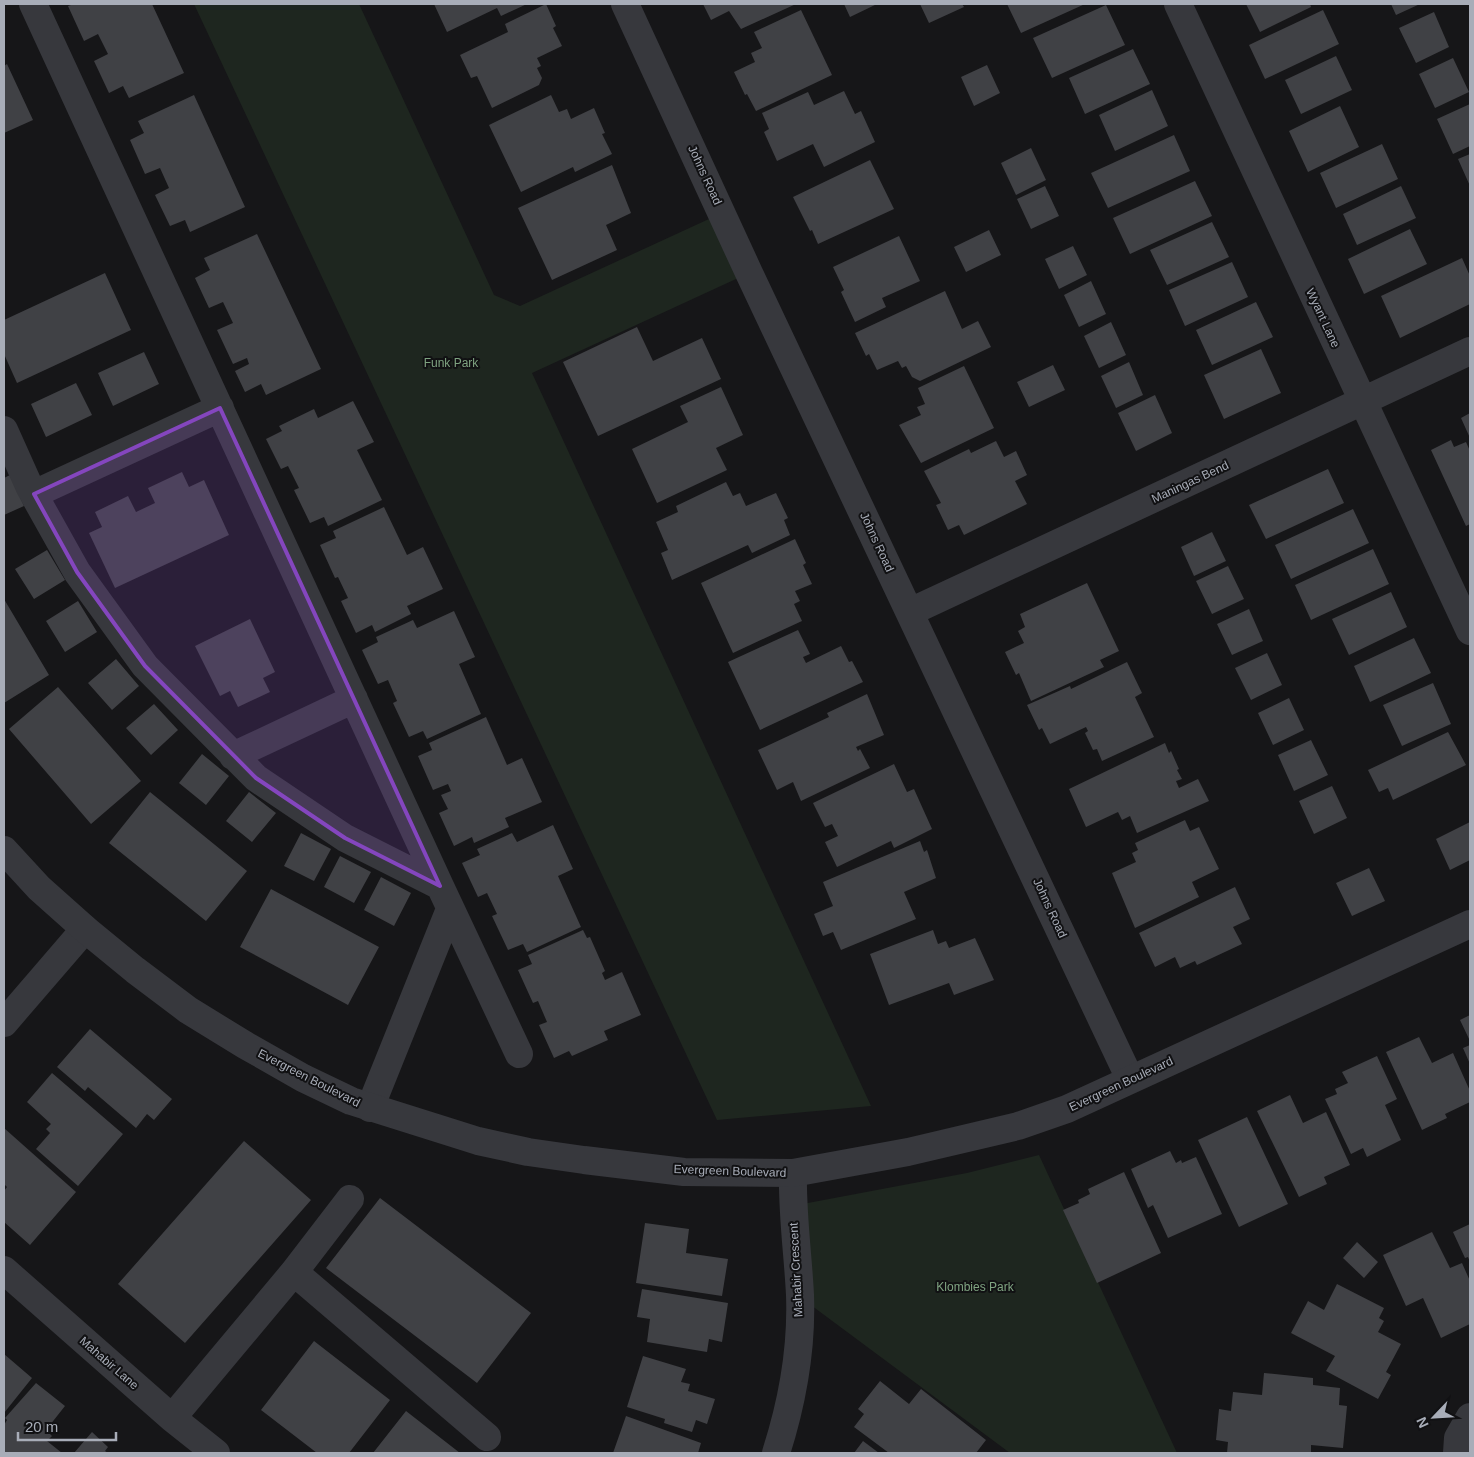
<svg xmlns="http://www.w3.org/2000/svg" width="1474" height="1457" viewBox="0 0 1474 1457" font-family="Helvetica,sans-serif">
<rect width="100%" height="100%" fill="#161618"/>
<!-- green -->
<path fill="#1e261f" d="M 194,4 L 359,4 L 494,295 L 520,306 L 722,213 L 749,273 L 532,373 L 871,1106 L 717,1120 Z
M 1039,1155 L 1177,1453 L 1010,1453 L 800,1297 L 792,1206 L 967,1173 Z"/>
<!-- building -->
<path fill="#404145" d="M 74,4 L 152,4 L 184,73 L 129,98 L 123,86 L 109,93 L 94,61 L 108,54 L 98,34 L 84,41 L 68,6 Z
M 434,4 L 527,4 L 501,16 L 497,8 L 447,32 Z
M 546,4 L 556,26 L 553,28 L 562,46 L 537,58 L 541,66 L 537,68 L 542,78 L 539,85 L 492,108 L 477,76 L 471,78 L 460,55 L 508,32 L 505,24 Z
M 703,4 L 796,4 L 741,29 L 729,11 L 711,20 Z
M 844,4 L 877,4 L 850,17 Z
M 920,4 L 962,4 L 964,7 L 929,23 Z
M 1007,4 L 1085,4 L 1021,33 Z
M 1246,4 L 1310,4 L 1311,7 L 1260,32 Z
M 1391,4 L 1420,4 L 1396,15 Z
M 1106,5 L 1125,45 L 1052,78 L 1033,38 Z
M 801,10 L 832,75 L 756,111 L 747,94 L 745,95 L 734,72 L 755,62 L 751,53 L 762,48 L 754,32 Z
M 1323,10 L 1339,44 L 1265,79 L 1249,45 Z
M 1434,12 L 1449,47 L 1416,63 L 1399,28 Z
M 1133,49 L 1150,84 L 1085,114 L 1069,78 Z
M 1336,56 L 1352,90 L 1301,114 L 1285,80 Z
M 1453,58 L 1469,92 L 1435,108 L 1419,74 Z
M 7,64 L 33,120 L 4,133 L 4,66 Z
M 987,65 L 1000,93 L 974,106 L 961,77 Z
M 1152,90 L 1168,126 L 1115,151 L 1099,115 Z
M 844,91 L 855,114 L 861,111 L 875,142 L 824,167 L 813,144 L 777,161 L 764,132 L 769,129 L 762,113 L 808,92 L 814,105 Z
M 194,95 L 245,207 L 190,232 L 185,220 L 170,226 L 155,195 L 169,188 L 160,168 L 145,174 L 130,140 L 144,133 L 138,121 Z
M 551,95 L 559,112 L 567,109 L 571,119 L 594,108 L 605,133 L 602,134 L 612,154 L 575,172 L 573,167 L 521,192 L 489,125 Z
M 1470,104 L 1470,146 L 1453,154 L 1437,119 Z
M 1340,106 L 1359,147 L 1308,172 L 1289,131 Z
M 1174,135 L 1190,171 L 1108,208 L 1091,173 Z
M 1382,144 L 1398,179 L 1336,208 L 1320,173 Z
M 1031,148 L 1046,180 L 1016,195 L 1001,163 Z
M 1470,154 L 1470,186 L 1458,159 Z
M 870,160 L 894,209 L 818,244 L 812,230 L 810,231 L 793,197 Z
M 612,165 L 631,213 L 606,225 L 617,250 L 552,280 L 518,208 Z
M 1195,181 L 1212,216 L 1130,254 L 1113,218 Z
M 1045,186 L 1059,216 L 1031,229 L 1017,199 Z
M 1401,186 L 1416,218 L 1357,245 L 1343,214 Z
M 1212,222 L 1229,257 L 1167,285 L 1150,250 Z
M 1410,229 L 1427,264 L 1364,294 L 1348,259 Z
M 989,230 L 1001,255 L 966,272 L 954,247 Z
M 257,234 L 321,369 L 266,395 L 261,384 L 245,392 L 235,371 L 249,364 L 247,358 L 233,364 L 217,330 L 233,323 L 223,302 L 209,308 L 195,278 L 210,270 L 204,258 Z
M 899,236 L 920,281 L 882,298 L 886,307 L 855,322 L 841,292 L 844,290 L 833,267 Z
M 1073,246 L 1087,275 L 1059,289 L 1045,259 Z
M 1462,258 L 1470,276 L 1470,304 L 1400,338 L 1381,296 Z
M 1232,262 L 1248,297 L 1185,326 L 1169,290 Z
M 105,273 L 131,330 L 17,383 L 4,354 L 4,320 Z
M 1091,281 L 1106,314 L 1079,327 L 1064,295 Z
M 945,291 L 962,329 L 978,321 L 991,347 L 920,381 L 912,377 L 906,366 L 902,368 L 898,361 L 877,370 L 869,354 L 866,356 L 855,333 Z
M 1256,302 L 1273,337 L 1212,365 L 1196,330 Z
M 1111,322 L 1126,355 L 1099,368 L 1084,336 Z
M 637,327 L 653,361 L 702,338 L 721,379 L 598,436 L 563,362 Z
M 1261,349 L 1281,393 L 1224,419 L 1204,375 Z
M 144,352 L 159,384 L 113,406 L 98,373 Z
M 1129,362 L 1143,395 L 1116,408 L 1101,376 Z
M 1053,365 L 1065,390 L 1029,407 L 1017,382 Z
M 964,366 L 994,428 L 921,463 L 899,425 L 921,415 L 917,407 L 925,404 L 918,388 Z
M 76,383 L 92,415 L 46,437 L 31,404 Z
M 721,387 L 743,435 L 716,448 L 727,470 L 657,503 L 632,449 L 688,422 L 680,406 Z
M 1155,395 L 1172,433 L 1136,451 L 1118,413 Z
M 353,401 L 374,442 L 357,450 L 382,500 L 328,526 L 324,517 L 310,523 L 294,490 L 299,488 L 288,466 L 281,469 L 266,439 L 282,431 L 279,426 L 314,409 L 318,418 Z
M 1470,413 L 1470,438 L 1461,418 Z
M 1451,440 L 1454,447 L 1466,442 L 1470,451 L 1470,524 L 1466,526 L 1431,450 Z
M 996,441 L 1004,457 L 1016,451 L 1027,475 L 1015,481 L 1027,504 L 964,535 L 959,525 L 948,530 L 936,505 L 941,503 L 924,471 L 969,449 L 971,453 Z
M 1328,469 L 1344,503 L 1266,539 L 1249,505 Z
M 182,472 L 189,487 L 204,480 L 229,535 L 115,588 L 89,533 L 102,527 L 95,512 L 128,496 L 136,512 L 155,503 L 148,488 Z
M 10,475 L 24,506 L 4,515 L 4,478 Z
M 726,482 L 733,496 L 740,493 L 746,506 L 776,493 L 788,518 L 784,520 L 790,535 L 752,553 L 748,545 L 672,580 L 661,553 L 668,550 L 656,522 L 678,512 L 676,506 Z
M 384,507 L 407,555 L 423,547 L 443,589 L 407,606 L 411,614 L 375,632 L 372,625 L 356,633 L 341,601 L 348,598 L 338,577 L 335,578 L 320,545 L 336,538 L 333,531 Z
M 1353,509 L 1369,543 L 1291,579 L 1275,545 Z
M 1212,532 L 1226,561 L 1194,576 L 1181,547 Z
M 795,539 L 806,563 L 803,565 L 812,584 L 795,591 L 800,601 L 794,604 L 802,621 L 733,653 L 701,583 Z
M 1373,549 L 1389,584 L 1311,620 L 1295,585 Z
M 47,550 L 65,580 L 34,599 L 15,569 Z
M 1228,566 L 1244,599 L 1212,614 L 1196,581 Z
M 1087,583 L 1119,651 L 1100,660 L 1104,667 L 1031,701 L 1019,673 L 1016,675 L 1005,652 L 1024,643 L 1018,631 L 1025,627 L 1020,614 Z
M 1391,592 L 1407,627 L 1349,655 L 1332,619 Z
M 4,599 L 49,675 L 4,703 Z
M 78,601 L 97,632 L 65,652 L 46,621 Z
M 1249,609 L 1263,641 L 1232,655 L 1217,624 Z
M 454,611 L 475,657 L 459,664 L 481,714 L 427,739 L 423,731 L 409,737 L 393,703 L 397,701 L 388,680 L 378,684 L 362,650 L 378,642 L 376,637 L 413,620 L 417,628 Z
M 250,619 L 275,672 L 263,678 L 270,692 L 238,707 L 230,691 L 220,696 L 195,646 Z
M 798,630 L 810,654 L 803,657 L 806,663 L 841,646 L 849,662 L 852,661 L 863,682 L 760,730 L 728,662 Z
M 1414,638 L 1431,673 L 1370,702 L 1354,666 Z
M 1267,653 L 1282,685 L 1251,700 L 1235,668 Z
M 116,659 L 139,686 L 112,710 L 88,683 Z
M 1127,662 L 1142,693 L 1135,697 L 1154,737 L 1102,761 L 1097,749 L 1093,750 L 1085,733 L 1088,731 L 1086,727 L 1050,744 L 1042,728 L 1039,730 L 1027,705 L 1070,686 L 1071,689 Z
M 1433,683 L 1451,724 L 1402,746 L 1383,705 Z
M 58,687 L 141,781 L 91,824 L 9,729 Z
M 867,694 L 884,735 L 856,747 L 858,751 L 860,749 L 870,768 L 801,801 L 793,782 L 777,790 L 758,750 L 829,717 L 827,713 Z
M 1289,698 L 1304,730 L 1273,745 L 1258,713 Z
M 154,704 L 178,730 L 151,755 L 126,728 Z
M 486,717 L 507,765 L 522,758 L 542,802 L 505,818 L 509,827 L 474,843 L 472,837 L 454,846 L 439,813 L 448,809 L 441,795 L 451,791 L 448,784 L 433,790 L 418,756 L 432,750 L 429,743 Z
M 1448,732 L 1466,765 L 1393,800 L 1388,788 L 1379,792 L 1368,770 Z
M 1311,740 L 1328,775 L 1294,791 L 1278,755 Z
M 1165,743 L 1169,753 L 1171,751 L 1179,769 L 1177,770 L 1182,779 L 1176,781 L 1179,788 L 1198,779 L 1209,801 L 1137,833 L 1130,816 L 1122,820 L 1118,812 L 1086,827 L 1069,789 Z
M 202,754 L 229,776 L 206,805 L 179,783 Z
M 894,764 L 907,792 L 914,789 L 932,829 L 894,848 L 891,841 L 837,867 L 825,842 L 838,836 L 832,824 L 825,827 L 813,803 Z
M 1332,786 L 1347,818 L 1314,834 L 1299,801 Z
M 150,792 L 247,871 L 206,921 L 109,843 Z
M 249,792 L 276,813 L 252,842 L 226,821 Z
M 1185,820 L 1190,831 L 1199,827 L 1219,869 L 1192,882 L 1199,897 L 1135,928 L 1112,873 L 1136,862 L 1132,853 L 1138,850 L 1135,843 Z
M 1470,822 L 1470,860 L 1450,870 L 1436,839 Z
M 553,825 L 573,869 L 558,876 L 581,927 L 527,952 L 523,944 L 508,950 L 492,916 L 497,914 L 487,893 L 478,897 L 462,863 L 480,855 L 477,849 L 512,833 L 517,842 Z
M 301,833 L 331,849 L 314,881 L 284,866 Z
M 920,841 L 924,852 L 927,850 L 936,878 L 904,892 L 916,919 L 841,950 L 833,932 L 823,936 L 814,914 L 833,906 L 823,882 Z
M 340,856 L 371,872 L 354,903 L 324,887 Z
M 1369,868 L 1385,901 L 1352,916 L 1336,883 Z
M 381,877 L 411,893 L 394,926 L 364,910 Z
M 1235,887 L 1250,919 L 1233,927 L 1242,944 L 1197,965 L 1195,961 L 1180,968 L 1175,957 L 1155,967 L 1139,933 Z
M 271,889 L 379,947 L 348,1005 L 240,947 Z
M 583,930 L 587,938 L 590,937 L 605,971 L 602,973 L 605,980 L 622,972 L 641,1015 L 604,1031 L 608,1040 L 572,1056 L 569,1051 L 554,1058 L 539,1025 L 547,1022 L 538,1001 L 533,1003 L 518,970 L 532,964 L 528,955 Z
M 933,930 L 938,944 L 946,941 L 949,948 L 975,938 L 994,980 L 954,995 L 949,983 L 889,1005 L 870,954 Z
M 1470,1015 L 1470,1041 L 1460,1020 Z
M 90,1029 L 172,1099 L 154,1120 L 147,1114 L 136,1128 L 88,1087 L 85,1091 L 57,1067 Z
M 1419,1037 L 1432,1063 L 1453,1053 L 1470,1091 L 1470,1102 L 1445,1114 L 1447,1118 L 1422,1130 L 1386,1052 Z
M 1470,1045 L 1470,1064 L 1463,1048 Z
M 1377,1056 L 1397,1099 L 1385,1105 L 1401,1140 L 1367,1157 L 1363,1148 L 1351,1154 L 1325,1099 L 1337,1094 L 1335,1089 L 1348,1083 L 1342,1072 Z
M 52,1073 L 123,1134 L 78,1186 L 36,1149 L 50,1133 L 46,1129 L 51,1124 L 27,1102 Z
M 1290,1095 L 1303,1123 L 1326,1112 L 1350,1165 L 1324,1177 L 1327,1184 L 1299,1197 L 1257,1111 Z
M 1247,1117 L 1288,1204 L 1239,1227 L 1198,1140 Z
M 4,1128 L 76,1192 L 30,1245 L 4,1222 L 4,1191 L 7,1187 L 4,1184 Z
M 244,1141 L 311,1200 L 185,1343 L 118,1284 Z
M 1170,1151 L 1176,1163 L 1181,1160 L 1182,1163 L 1196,1157 L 1222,1214 L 1168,1238 L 1153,1205 L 1148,1208 L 1131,1169 Z
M 1124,1172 L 1161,1253 L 1097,1283 L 1063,1210 L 1079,1203 L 1078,1200 L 1090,1194 L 1088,1189 Z
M 380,1198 L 531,1313 L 477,1383 L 326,1268 Z
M 645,1223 L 689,1229 L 686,1253 L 728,1259 L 722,1296 L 636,1283 Z
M 1470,1224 L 1470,1262 L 1468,1257 L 1465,1258 L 1453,1232 Z
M 1432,1232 L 1450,1268 L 1462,1263 L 1470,1281 L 1470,1324 L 1441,1338 L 1423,1298 L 1406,1306 L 1383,1255 Z
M 1357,1242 L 1378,1262 L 1364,1278 L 1343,1258 Z
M 1337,1284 L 1384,1308 L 1379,1318 L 1384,1321 L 1378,1332 L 1401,1344 L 1386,1372 L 1391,1375 L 1378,1399 L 1326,1371 L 1335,1356 L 1291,1333 L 1308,1301 L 1324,1310 Z
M 642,1289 L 728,1303 L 722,1342 L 709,1339 L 707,1352 L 647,1342 L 650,1319 L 637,1317 Z
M 314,1341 L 390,1400 L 349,1453 L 317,1453 L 261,1410 Z
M 4,1354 L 32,1378 L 4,1413 Z
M 643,1356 L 686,1369 L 681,1382 L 690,1384 L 688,1391 L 715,1399 L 707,1424 L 696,1420 L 692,1432 L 664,1423 L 665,1419 L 627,1407 Z
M 1264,1373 L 1313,1378 L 1313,1385 L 1340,1388 L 1339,1405 L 1347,1406 L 1343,1448 L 1311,1445 L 1311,1453 L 1227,1453 L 1228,1442 L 1216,1440 L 1219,1409 L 1231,1411 L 1233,1392 L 1262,1395 Z
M 880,1381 L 909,1404 L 921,1389 L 986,1440 L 976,1453 L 889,1453 L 854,1427 L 864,1414 L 858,1409 Z
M 36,1383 L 65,1406 L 46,1430 L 52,1436 L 47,1441 L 62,1453 L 4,1453 L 4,1425 L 7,1420 L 5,1418 Z
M 406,1411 L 460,1453 L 373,1453 Z
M 626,1416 L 701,1443 L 698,1453 L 613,1453 Z
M 92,1432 L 108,1447 L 105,1451 L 108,1453 L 74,1453 Z
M 863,1441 L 879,1453 L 854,1453 Z"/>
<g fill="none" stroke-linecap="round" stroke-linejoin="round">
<!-- minor -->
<path stroke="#37383d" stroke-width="28" d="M 33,4 L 440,886 L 519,1054
M 625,4 L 749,273 L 1130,1079
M 1178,4 L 1470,631
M 4,430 L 30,488 L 77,572 L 145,666 L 256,778 L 345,838 L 440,886
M 34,494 L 220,408
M 910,612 L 1470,351
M 233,756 L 354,699
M 4,1023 L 85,929
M 370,1108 L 450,909
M 4,1270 L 172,1418 L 216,1453
M 294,1272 L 487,1437
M 172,1418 L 294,1272 L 350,1199
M 776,1453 C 792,1403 802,1349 800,1295 C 798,1254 792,1214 793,1173
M 1457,1453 L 1458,1438 L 1470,1417"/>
<!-- tertiary -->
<path stroke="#37383d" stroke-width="28" d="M 4,850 L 39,888 L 85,929 L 135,970 L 188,1010 L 245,1045 L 303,1078 L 351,1101 L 478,1141 L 528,1152 L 584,1160 L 684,1172 L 793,1173 L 908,1152 L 1018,1126 L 1067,1109 L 1470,924"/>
</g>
<!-- marked area -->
<path fill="#8446be" fill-opacity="0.2" stroke="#8446be" stroke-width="4" stroke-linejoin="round" d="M 220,408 L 440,886 L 345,838 L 256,778 L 145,666 L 77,572 L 34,494 Z"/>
<g text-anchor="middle" stroke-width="4" stroke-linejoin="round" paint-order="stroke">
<!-- street labels -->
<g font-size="12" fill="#a8adb8" stroke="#111113">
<text transform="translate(705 175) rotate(65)" y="4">Johns Road</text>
<text transform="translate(1323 318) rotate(65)" y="4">Wyant Lane</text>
<text transform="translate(1190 482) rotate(-25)" y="4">Maningas Bend</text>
<text transform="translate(877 542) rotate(65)" y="4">Johns Road</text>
<text transform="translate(1050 908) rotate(65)" y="4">Johns Road</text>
<text transform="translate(309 1078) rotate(27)" y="4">Evergreen Boulevard</text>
<text transform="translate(1121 1084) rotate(-25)" y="4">Evergreen Boulevard</text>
<text transform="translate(730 1171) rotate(2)" y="4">Evergreen Boulevard</text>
<text transform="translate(796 1270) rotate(-93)" y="4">Mahabir Crescent</text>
<text transform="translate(109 1363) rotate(41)" y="4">Mahabir Lane</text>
</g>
<!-- park labels -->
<g font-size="12" fill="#7fa381" stroke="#111113">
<text x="451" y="367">Funk Park</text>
<text x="975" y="1291">Klombies Park</text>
</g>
</g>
<!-- border -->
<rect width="1474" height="1457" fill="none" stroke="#a8adb8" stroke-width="10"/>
<!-- north arrow -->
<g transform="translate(1434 1417) rotate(245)" stroke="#111113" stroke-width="4" paint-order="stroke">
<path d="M0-4L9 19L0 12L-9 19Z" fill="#a8adb8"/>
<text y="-8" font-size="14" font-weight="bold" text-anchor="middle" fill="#a8adb8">N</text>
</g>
<!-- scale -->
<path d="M18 1432v8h98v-8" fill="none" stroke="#a8adb8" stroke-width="2.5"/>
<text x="25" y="1432" font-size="15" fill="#a8adb8" stroke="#111113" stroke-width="4" paint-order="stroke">20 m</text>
</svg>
